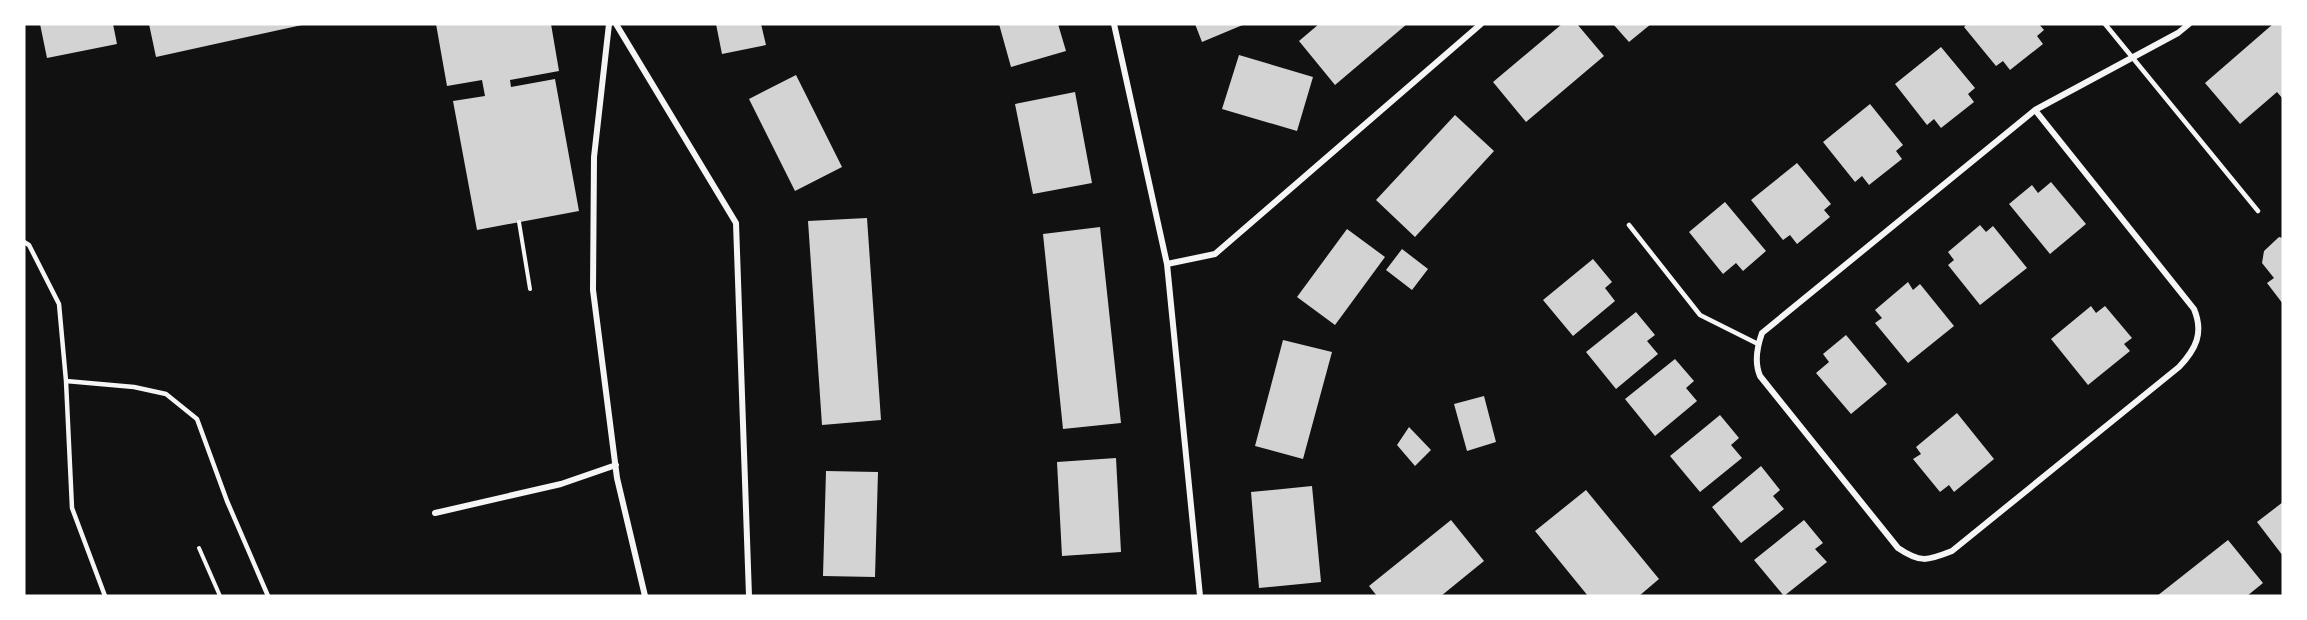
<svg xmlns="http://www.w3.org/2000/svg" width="2307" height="620" viewBox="0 0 2307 620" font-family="'Fira Sans Condensed',sans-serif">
<rect width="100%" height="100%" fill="#111"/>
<!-- building -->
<path fill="#d3d3d3" d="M 40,24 L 113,24 L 117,44 L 47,58 Z
M 149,24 L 302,24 L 302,25 L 156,57 Z
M 436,24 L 551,24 L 559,71 L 510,80 L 511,87 L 555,79 L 579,211 L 477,230 L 453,101 L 485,96 L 482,80 L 447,86 Z
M 716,24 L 761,24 L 766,45 L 722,54 Z
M 999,24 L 1058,24 L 1066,51 L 1011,67 Z
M 1195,24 L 1245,24 L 1202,42 Z
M 1319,24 L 1407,24 L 1335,85 L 1299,41 Z
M 1562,24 L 1577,24 L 1604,56 L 1526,122 L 1493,82 Z
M 1613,24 L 1651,24 L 1629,42 Z
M 1967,24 L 2039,24 L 2044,30 L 2037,36 L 2043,44 L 2010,70 L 2003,61 L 1996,66 L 1964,27 Z
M 2273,24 L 2283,24 L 2283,99 L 2277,92 L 2240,124 L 2205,83 Z
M 1941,47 L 1975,88 L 1968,94 L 1974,102 L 1941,128 L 1934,119 L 1927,125 L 1895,84 Z
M 1239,55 L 1313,77 L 1297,131 L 1222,109 Z
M 796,75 L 842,167 L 795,191 L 749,99 Z
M 1075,92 L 1092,183 L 1033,194 L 1015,104 Z
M 1870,104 L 1903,145 L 1896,151 L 1902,159 L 1869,185 L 1862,176 L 1855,182 L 1823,142 Z
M 1455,115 L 1494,151 L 1415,237 L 1376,200 Z
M 1797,163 L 1831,204 L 1824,210 L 1830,217 L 1797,244 L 1790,235 L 1783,240 L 1751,200 Z
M 2051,182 L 2086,224 L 2050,254 L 2009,204 L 2032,185 L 2038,193 Z
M 1725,202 L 1766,251 L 1743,271 L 1736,263 L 1723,274 L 1689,232 Z
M 867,218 L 881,420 L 822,425 L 808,221 Z
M 1980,225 L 1986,232 L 1993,226 L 2027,268 L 1980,305 L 1948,265 L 1954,260 L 1948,252 Z
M 1100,227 L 1121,423 L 1063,429 L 1043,234 Z
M 1347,229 L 1385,257 L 1335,325 L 1297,297 Z
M 2279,237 L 2283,238 L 2283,304 L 2267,283 L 2274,278 L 2262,263 L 2264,251 Z
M 1402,249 L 1428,269 L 1412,290 L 1386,270 Z
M 1593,259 L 1612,282 L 1605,288 L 1615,301 L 1573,336 L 1543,300 Z
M 1908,282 L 1913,290 L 1920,284 L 1954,326 L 1908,363 L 1875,323 L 1882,318 L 1875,310 Z
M 2091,306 L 2096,313 L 2105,306 L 2132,338 L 2124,344 L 2130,351 L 2088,385 L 2051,339 Z
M 1636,312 L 1655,335 L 1647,341 L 1658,354 L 1616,389 L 1586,352 Z
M 1846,335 L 1887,384 L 1851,414 L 1816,373 L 1829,362 L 1823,354 Z
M 1283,340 L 1332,352 L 1303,459 L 1255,446 Z
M 1675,359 L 1694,381 L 1686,388 L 1697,401 L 1655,436 L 1625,399 Z
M 1484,396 L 1496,442 L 1467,451 L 1454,404 Z
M 1957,413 L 1994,459 L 1954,492 L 1949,485 L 1940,492 L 1913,459 L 1921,454 L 1916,447 Z
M 1720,415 L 1739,438 L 1731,445 L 1742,458 L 1700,492 L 1670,456 Z
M 1409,427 L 1431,450 L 1415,466 L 1397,445 Z
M 1116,458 L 1121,552 L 1062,556 L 1057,462 Z
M 1761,466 L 1780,490 L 1773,496 L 1784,509 L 1741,543 L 1712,507 Z
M 826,471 L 878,472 L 875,577 L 823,576 Z
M 1312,486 L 1321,582 L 1259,588 L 1251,492 Z
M 1586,490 L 1659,579 L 1639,596 L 1588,596 L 1535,531 Z
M 2283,502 L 2283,556 L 2257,522 Z
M 1451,520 L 1484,561 L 1441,596 L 1377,596 L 1369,586 Z
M 1804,520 L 1823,543 L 1815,549 L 1827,562 L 1784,596 L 1754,560 Z
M 2228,540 L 2263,583 L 2247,596 L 2157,596 Z"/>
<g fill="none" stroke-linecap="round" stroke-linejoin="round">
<!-- path -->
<path stroke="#f5f5f5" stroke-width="4" d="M 519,222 L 530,289
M 199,548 L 220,596"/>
<!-- service -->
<path stroke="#f5f5f5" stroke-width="4.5" d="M 2105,24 L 2258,211
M 1629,225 L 1700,315 L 1758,344
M 24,242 L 29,245 L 59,304 L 66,381 L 72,508 L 105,596
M 66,381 L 134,387 L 166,394 L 197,419 L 227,501 L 268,596"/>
<!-- minor -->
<path stroke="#f5f5f5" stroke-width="6" d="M 609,24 L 594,157 L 593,290 L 617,478 L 645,596
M 616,24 L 736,223 L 749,596
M 1114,24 L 1167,264 L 1200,596
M 2035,110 L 2194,309 C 2204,333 2196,349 2179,367 L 1952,551 C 1927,561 1920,563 1898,548 L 1760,376 C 1754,362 1757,347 1762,333 L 2035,110 L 2178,33 L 2189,24
M 1167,264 L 1215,254 L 1481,24
M 435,513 L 561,484 L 616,465"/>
</g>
<!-- border -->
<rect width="2307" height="620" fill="none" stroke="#ffffff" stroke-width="51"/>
</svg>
